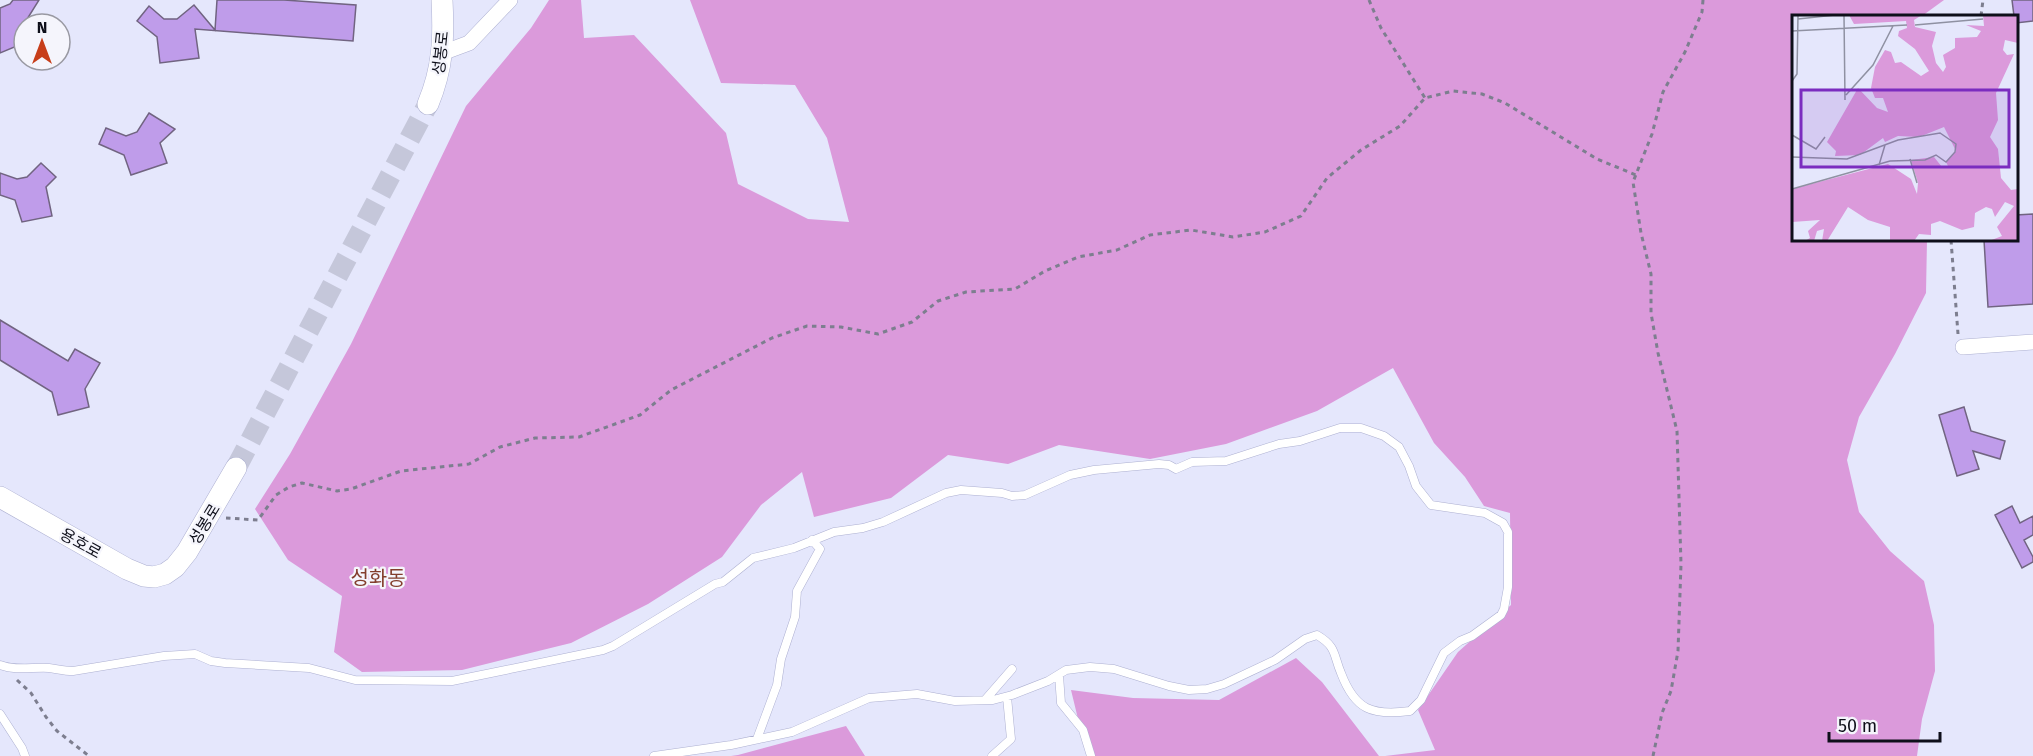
<svg xmlns="http://www.w3.org/2000/svg" width="2033" height="756" viewBox="0 0 2033 756" font-family="'Fira Sans','Noto Sans KR',sans-serif">
<rect width="100%" height="100%" fill="#e5e7fc"/>
<!-- forest -->
<path fill="#db9adb" d="M 549,0 L 581,0 L 584,38 L 634,35 L 726,133 L 738,184 L 808,219 L 849,222 L 827,138 L 795,85 L 721,83 L 690,0 L 1944,0 L 1922,16 L 1793,16 L 1793,240 L 1927,240 L 1926,293 L 1895,354 L 1859,417 L 1847,460 L 1859,512 L 1890,551 L 1924,581 L 1934,625 L 1935,671 L 1922,719 L 1917,756 L 1385,756 L 1435,750 L 1418,710 L 1458,652 L 1511,605 L 1510,513 L 1484,506 L 1465,477 L 1434,443 L 1393,368 L 1317,411 L 1226,444 L 1150,459 L 1059,445 L 1008,464 L 948,455 L 891,498 L 814,517 L 802,472 L 761,505 L 722,557 L 648,604 L 571,643 L 462,670 L 362,672 L 334,652 L 342,596 L 288,560 L 255,509 L 290,454 L 351,344 L 466,106 L 531,28 Z
M 1296,658 L 1322,682 L 1379,756 L 1087,756 L 1071,690 L 1133,698 L 1219,700 Z
M 846,726 L 865,756 L 731,756 L 738,755 Z"/>
<!-- building -->
<path fill="#bf9cea" stroke="#716481" stroke-width="1.5" d="M 13,0 L 39,0 L 24,24 L 24,43 L 0,53 L 0,8 L 10,4 Z
M 217,0 L 284,0 L 356,5 L 353,41 L 195,29 L 199,58 L 160,63 L 157,37 L 137,21 L 149,6 L 164,19 L 177,19 L 194,5 L 215,30 Z
M 2012,0 L 2033,0 L 2033,21 L 2016,23 L 2016,16 L 2014,16 Z
M 149,113 L 175,129 L 160,143 L 167,163 L 131,175 L 124,155 L 99,144 L 106,128 L 126,136 L 137,132 Z
M 41,163 L 56,177 L 46,187 L 52,216 L 22,222 L 15,200 L 0,195 L 0,173 L 17,179 L 27,177 Z
M 2033,214 L 2033,304 L 1988,307 L 1984,240 L 2016,240 L 2016,215 Z
M 0,320 L 68,361 L 75,349 L 100,363 L 85,389 L 89,407 L 58,415 L 52,392 L 0,360 Z
M 1964,407 L 1971,431 L 2005,441 L 2000,459 L 1973,451 L 1979,469 L 1957,476 L 1939,415 Z
M 2012,506 L 2020,523 L 2033,516 L 2033,535 L 2024,540 L 2033,557 L 2033,562 L 2022,568 L 1995,515 Z"/>
<g fill="none" stroke-linecap="round" stroke-linejoin="round">
<!-- secondary-tunnel -->
<path stroke="#c5c7da" stroke-width="21" stroke-dasharray="21 10" stroke-linecap="butt" d="M 236,468 L 428,104"/>
<defs>
<path id="lane" d="M 0,665 C 15,671 33,667 49,668 C 57,669 64,671 73,671 L 164,656 L 195,654 L 211,661 L 225,663 L 309,668 L 355,680 L 452,681 L 603,650 L 613,646 L 715,584 L 723,582 L 753,558 L 794,548 L 834,532 L 863,528 L 883,522 L 946,493 L 961,490 L 1002,493 L 1012,496 L 1025,495 L 1070,475 L 1094,470 L 1159,464 L 1169,465 L 1176,469 L 1192,462 L 1226,461 L 1279,444 L 1300,441 L 1340,428 L 1361,428 L 1384,436 L 1399,447 L 1409,466 L 1416,486 L 1431,505 L 1485,513 L 1503,523 L 1508,532 L 1508,587 L 1504,609 L 1501,615 L 1472,636 L 1460,641 L 1444,653 L 1421,700 L 1410,711 C 1372,716 1355,710 1341,673 C 1333,654 1337,647 1317,635 L 1305,639 L 1275,660 L 1224,684 L 1207,689 L 1189,690 L 1169,686 L 1114,669 L 1090,667 L 1066,670 L 1048,681 L 1012,695 L 993,700 L 955,701 L 917,694 L 869,698 L 792,732 L 731,745 L 654,756
M 1059,675 L 1061,703 L 1083,730 L 1091,756
M 985,700 L 1012,669
M 0,714 L 22,748 L 25,756
M 757,739 L 777,685 L 781,659 L 795,617 L 797,591 L 820,549 L 812,540
M 992,756 L 1011,739 L 1007,697"/>
<path id="street" d="M 442,53 L 469,43 L 510,0
M 1963,347 L 2033,342"/>
<path id="secondary" d="M 428,104 C 443,68 444,39 442,0
M 0,497 L 127,569 L 144,576 L 154,577 L 165,574 L 175,567 L 187,552 L 236,468"/>
</defs>
<!-- lane casing -->
<use href="#lane" stroke="#adb0d1" stroke-width="9"/>
<!-- street casing -->
<use href="#street" stroke="#adb0d1" stroke-width="16"/>
<!-- secondary casing -->
<use href="#secondary" stroke="#adb0d1" stroke-width="22"/>
<!-- path -->
<path stroke="#7d7e8f" stroke-width="3" stroke-dasharray="4.5 4.5" stroke-linecap="butt" d="M 1369,0 L 1381,28 L 1425,98
M 1981,16 L 1983,0
M 1951,240 L 1958,334
M 226,518 L 258,520 L 276,495 L 289,487 L 302,483 L 337,491 L 351,489 L 401,471 L 469,464 L 500,447 L 535,438 L 579,437 L 640,415 L 671,390 L 772,338 L 807,326 L 841,327 L 878,334 L 912,322 L 938,301 L 966,292 L 1015,289 L 1045,271 L 1078,257 L 1117,250 L 1150,235 L 1191,230 L 1233,237 L 1265,232 L 1301,216 L 1327,178 L 1361,150 L 1400,126 L 1425,98 L 1453,91 L 1482,94 L 1505,103 L 1597,159 L 1636,175
M 17,680 L 31,693 L 46,717 L 57,731 L 89,756
M 1653,756 L 1662,713 L 1671,691 L 1678,651 L 1681,564 L 1677,431 L 1658,353 L 1651,313 L 1651,274 L 1641,233 L 1633,182 L 1652,134 L 1663,92 L 1685,52 L 1702,12 L 1703,0"/>
<!-- lane -->
<use href="#lane" stroke="#fff" stroke-width="8"/>
<!-- street -->
<use href="#street" stroke="#fff" stroke-width="15"/>
<!-- secondary -->
<use href="#secondary" stroke="#fff" stroke-width="21"/>
</g>
<g text-anchor="middle" stroke-width="4.5" stroke-linejoin="round" paint-order="stroke">
<!-- street labels -->
<g font-size="16" fill="#0e0f1a" stroke="#f5f5fc">
<text transform="translate(440 53) rotate(-84)" y="6">성봉로</text>
<text transform="translate(204 524) rotate(-59)" y="6">성봉로</text>
<text transform="translate(81 543) rotate(29)" y="6">용호로</text>
</g>
<!-- quarter labels -->
<g font-size="20" fill="#833e2d" stroke="#f5f5fc">
<text x="378" y="585">성화동</text>
</g>
</g>
<!-- overview -->
<g transform="translate(1792 15)">
<rect width="226" height="226" fill="#e5e7fc"/>
<path d="M 57,0 L 130,0 L 122,5 L 123,12 L 144,17 L 140,31 L 144,48 L 151,57 L 154,52 L 151,40 L 163,33 L 163,23 L 185,22 L 189,16 L 174,10 L 192,11 L 191,0 L 226,0 L 226,28 L 213,25 L 211,35 L 215,40 L 222,39 L 204,78 L 206,105 L 198,122 L 206,134 L 209,163 L 219,175 L 226,174 L 226,226 L 197,226 L 210,221 L 205,212 L 222,191 L 213,187 L 203,202 L 200,194 L 194,192 L 183,198 L 182,212 L 170,215 L 148,206 L 139,209 L 139,220 L 127,219 L 122,226 L 98,226 L 98,212 L 76,205 L 56,192 L 35,226 L 30,226 L 32,214 L 25,216 L 22,226 L 13,226 L 18,223 L 16,216 L 28,205 L 0,207 L 0,174 L 96,149 L 119,164 L 125,179 L 126,168 L 119,145 L 142,142 L 150,152 L 156,151 L 154,147 L 164,136 L 152,112 L 127,122 L 106,121 L 93,127 L 91,123 L 68,140 L 43,141 L 44,136 L 35,127 L 66,73 L 85,93 L 96,97 L 91,83 L 83,83 L 79,73 L 83,52 L 93,35 L 99,37 L 103,48 L 109,47 L 129,61 L 137,56 L 123,34 L 106,21 L 107,16 L 115,13 L 114,6 L 62,9 Z" fill="#db9adb"/>
<path fill="none" stroke="#8f91a2" stroke-width="1.5" d="M 52,0 L 53,85M 6,4 L 43,0M 123,10 L 191,4M 0,16 L 115,10M 0,66 L 5,59 L 6,0M 54,80 L 81,50 L 101,11M 0,120 L 24,134 L 33,122M 0,142 L 55,144 L 106,125 L 148,118 L 164,129 L 163,137 L 154,147 L 144,140 L 133,145 L 98,146 L 0,174M 118,144 L 125,168M 87,150 L 93,130"/>
<path fill="#7b2cbf" fill-opacity="0.15" stroke="#7b2cbf" stroke-width="3" d="M 9,75 L 217,75 L 217,152 L 9,152 Z"/>
<rect width="226" height="226" fill="none" stroke="#0e0f1a" stroke-width="3"/>
</g>
<!-- north arrow -->
<g transform="translate(42 42)"><circle r="28" fill="#f5f5fc" stroke="#9999a2" stroke-width="1.5"/>
<path d="M0-4.5L10 22L0 15L-10 22Z" fill="#c73e1a"/>
<text y="-9" font-size="16" font-weight="bold" text-anchor="middle" fill="#0e0f1a">N</text>
</g>
<!-- scale -->
<path d="M1829 732v9h111v-9" fill="none" stroke="#0e0f1a" stroke-width="3"/>
<text x="1838" y="732" font-size="18" fill="#0e0f1a" stroke="#f5f5fc" stroke-width="4.5" paint-order="stroke">50 m</text>
</svg>
